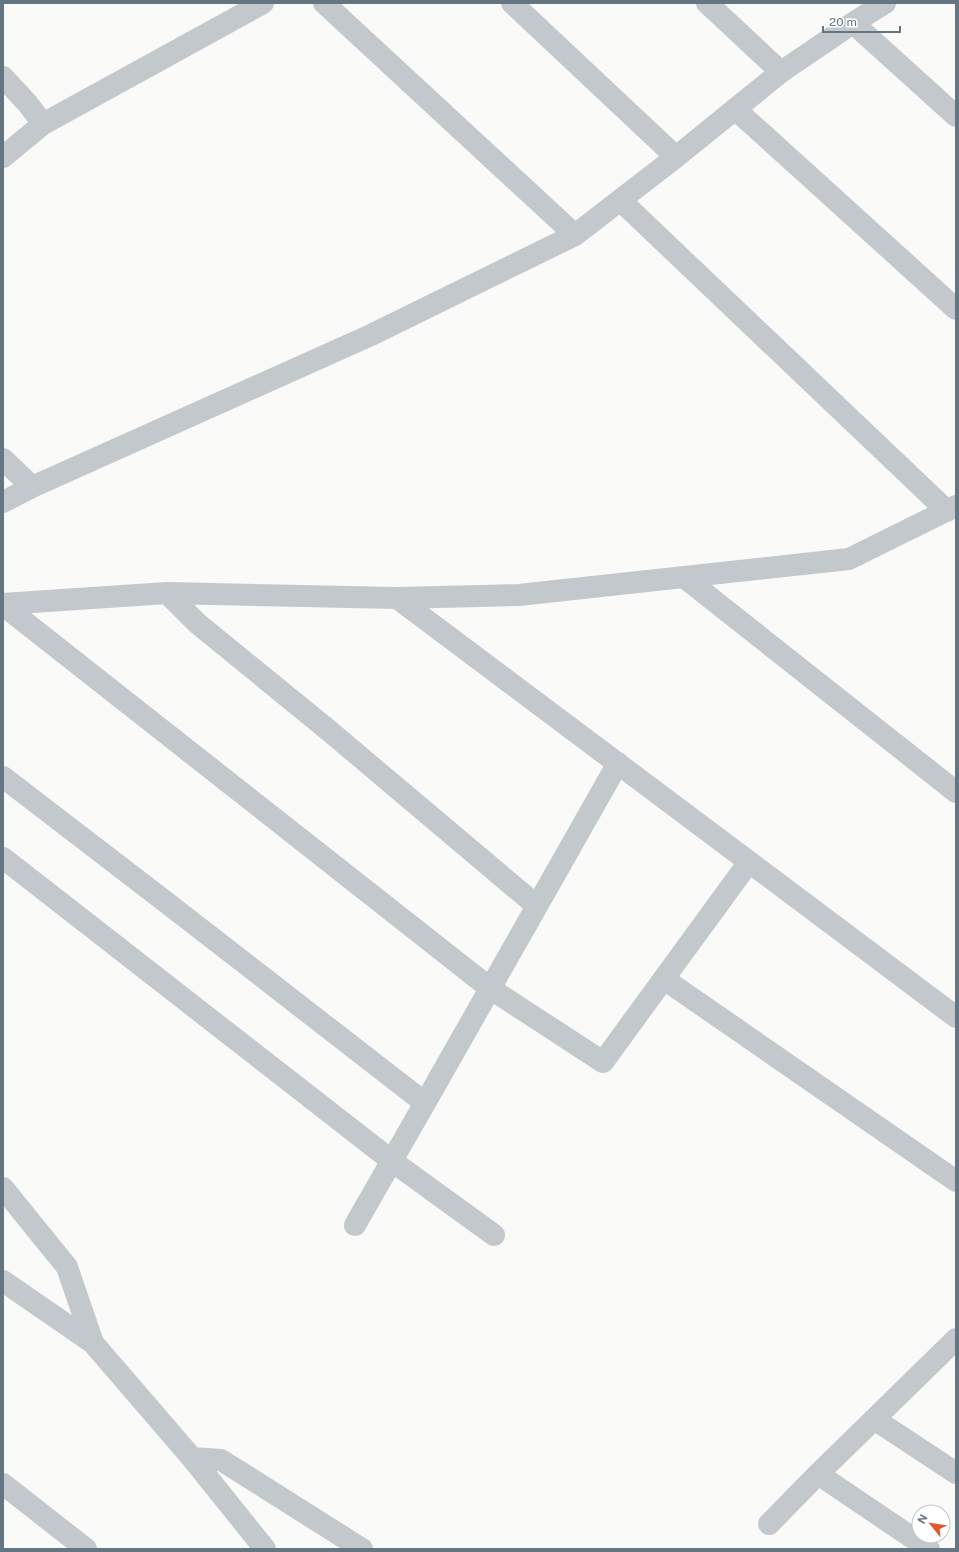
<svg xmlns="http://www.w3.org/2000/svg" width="959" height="1552" viewBox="0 0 959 1552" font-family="'Public Sans',sans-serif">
<rect width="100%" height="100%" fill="#fafaf8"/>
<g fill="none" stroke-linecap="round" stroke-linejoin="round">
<!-- minor -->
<path stroke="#c3c8cc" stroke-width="22" d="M 324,3 L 575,235
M 512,3 L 676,157
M 707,3 L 781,72
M 853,23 L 956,116
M 3,77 L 28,104 L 43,124
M 735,109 L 956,309
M 3,157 L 43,124 L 263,3
M 620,200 L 947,511
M 3,459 L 32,487
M 3,502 L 32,487 L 371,335 L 575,235 L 676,157 L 781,72 L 853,23 L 885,3
M 684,577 L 956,792
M 397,598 L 956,1017
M 3,604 L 167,593 L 397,598 L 519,595 L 849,559 L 956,506
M 3,605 L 491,989 L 603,1062 L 749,862
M 3,777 L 171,906 L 425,1103 L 537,906 L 327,729 L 197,623 L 167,593
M 3,858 L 392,1161 L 494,1235
M 537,906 L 618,763
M 664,979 L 956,1181
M 3,1188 L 67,1267 L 93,1343
M 355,1225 L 425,1103
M 3,1281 L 93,1343 L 192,1458 L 265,1549
M 874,1419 L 956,1473
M 192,1458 L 221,1460 L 362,1549
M 3,1484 L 86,1549
M 769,1524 L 818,1474
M 929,1549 L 818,1474 L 956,1339"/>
</g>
<!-- border -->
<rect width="959" height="1552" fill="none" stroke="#657683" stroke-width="8"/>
<!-- north arrow -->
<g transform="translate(931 1524) rotate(300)"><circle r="19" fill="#ffffff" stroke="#c1c8cd"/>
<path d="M0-3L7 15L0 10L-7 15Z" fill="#e4572e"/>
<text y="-6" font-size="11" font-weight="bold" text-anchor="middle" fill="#657683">N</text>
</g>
<!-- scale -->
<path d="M823 26v6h77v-6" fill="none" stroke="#657683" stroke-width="2"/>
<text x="829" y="26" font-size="12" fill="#657683" stroke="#ffffff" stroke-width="3" paint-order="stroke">20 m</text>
</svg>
